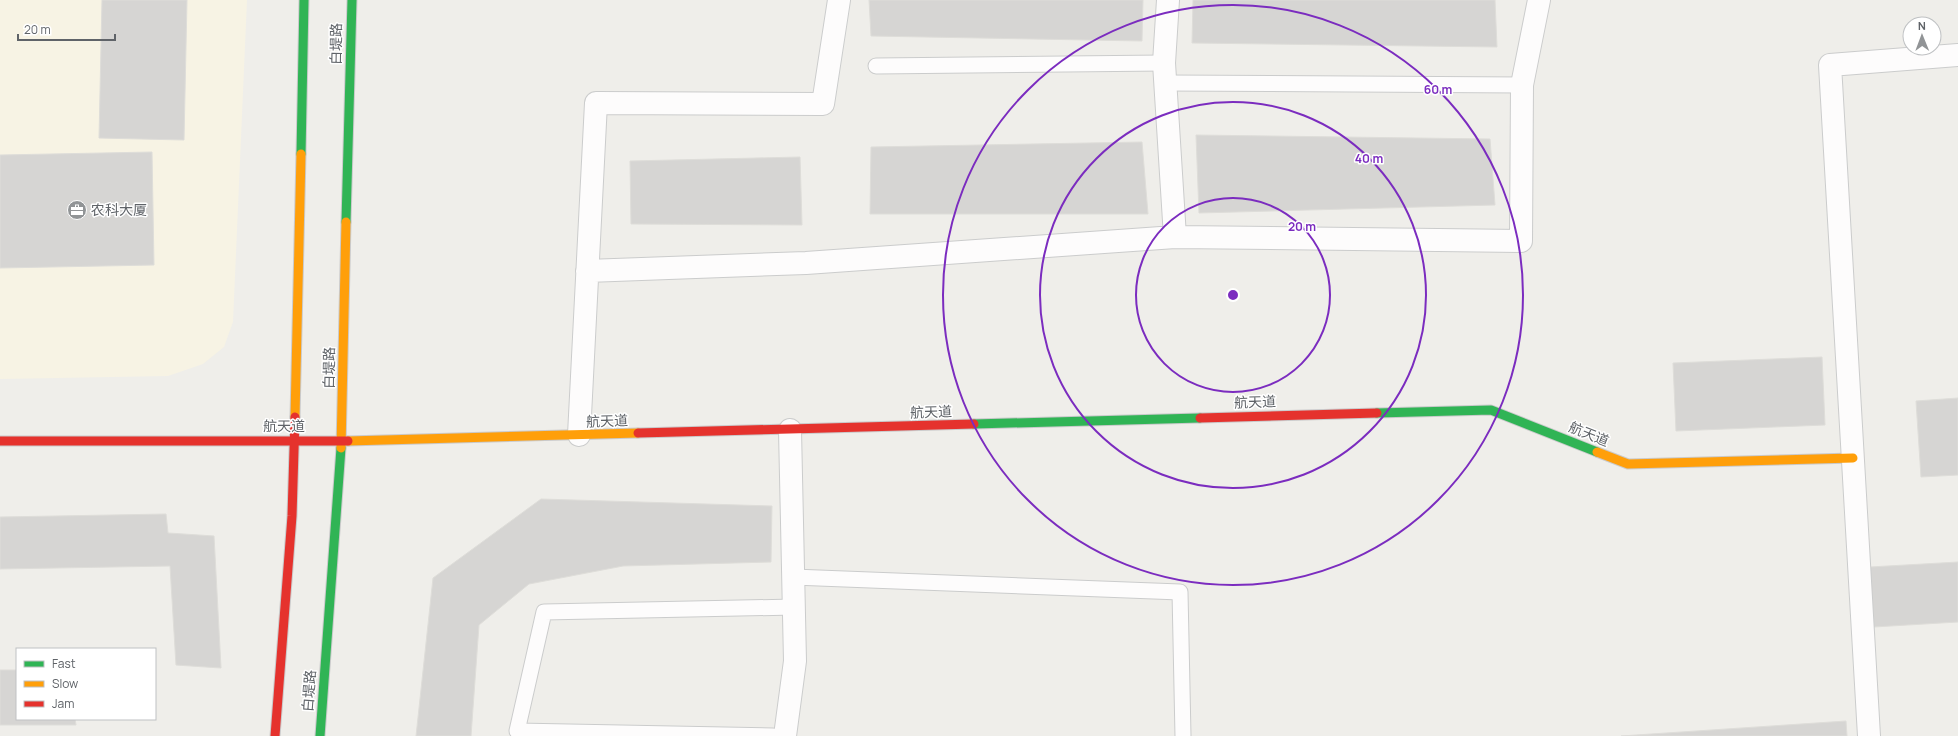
<svg xmlns="http://www.w3.org/2000/svg" width="1958" height="736" viewBox="0 0 1958 736" font-family="Manrope,'Noto Sans SC',sans-serif">
<rect width="100%" height="100%" fill="#efeeea"/>
<!-- commercial -->
<path fill="#f7f3e4" d="M 0,0 L 247,0 L 233,322 L 224,347 L 203,364 L 168,376 L 0,379 Z"/>
<!-- building -->
<path fill="#d6d5d3" stroke="#deddd9" d="M 102,0 L 187,0 L 184,140 L 99,138 Z
M 869,0 L 1143,0 L 1142,41 L 871,36 Z
M 1193,0 L 1495,0 L 1497,47 L 1192,43 Z
M 1196,135 L 1490,139 L 1495,205 L 1199,213 Z
M 1142,142 L 1148,214 L 870,214 L 871,147 Z
M 152,152 L 154,265 L 0,268 L 0,155 Z
M 800,157 L 802,225 L 631,224 L 630,161 Z
M 1822,357 L 1825,425 L 1676,431 L 1673,363 Z
M 1958,398 L 1958,475 L 1921,477 L 1916,401 Z
M 541,499 L 772,506 L 771,562 L 623,566 L 529,584 L 479,625 L 471,736 L 416,736 L 433,578 Z
M 166,514 L 168,533 L 214,536 L 221,668 L 176,665 L 170,566 L 0,569 L 0,517 Z
M 1958,562 L 1958,622 L 1874,627 L 1870,567 Z
M 0,670 L 17,670 L 17,719 L 75,719 L 76,725 L 0,725 Z
M 1846,721 L 1847,736 L 1621,736 Z"/>
<g fill="none" stroke-linecap="round" stroke-linejoin="round">
<defs>
<path id="lane" d="M 876,66 L 1164,63
M 1165,83 L 1522,85
M 793,577 L 1180,592 L 1183,736
M 773,736 L 517,731 L 544,612 L 794,607"/>
<path id="street" d="M 1168,0 L 1164,63 L 1175,237
M 587,271 L 806,263 L 1175,237 L 1521,241 L 1522,85 L 1539,0
M 579,435 L 596,103 L 823,104 L 839,0
M 785,736 L 795,661 L 790,430
M 1869,736 L 1830,65 L 1958,55"/>
<path id="fast" d="M 301,154 L 304,0
M 346,222 L 352,0
M 1377,413 L 1491,410 L 1597,452
M 974,424 L 1200,418
M 320,736 L 341,448"/>
<path id="slow" d="M 295,417 L 301,154
M 348,441 L 638,433
M 341,448 L 346,222
M 1597,452 L 1628,464 L 1853,458"/>
<path id="jam" d="M 1200,418 L 1377,413
M 638,433 L 974,424
M 0,441 L 348,441
M 275,736 L 292,516 L 295,417"/>
</defs>
<!-- lane casing -->
<use href="#lane" stroke="#cbcccc" stroke-width="17"/>
<!-- street casing -->
<use href="#street" stroke="#cbcccc" stroke-width="24"/>
<!-- fast casing -->
<use href="#fast" stroke="#cacacb" stroke-width="11"/>
<!-- slow casing -->
<use href="#slow" stroke="#cacacb" stroke-width="11"/>
<!-- jam casing -->
<use href="#jam" stroke="#cacacb" stroke-width="11"/>
<!-- lane -->
<use href="#lane" stroke="#fdfcfc" stroke-width="15"/>
<!-- street -->
<use href="#street" stroke="#fdfcfc" stroke-width="22"/>
<!-- fast -->
<use href="#fast" stroke="#30b455" stroke-width="9"/>
<!-- slow -->
<use href="#slow" stroke="#ff9f0a" stroke-width="9"/>
<!-- jam -->
<use href="#jam" stroke="#e5322d" stroke-width="9"/>
</g>
<!-- distance rings -->
<g fill="none" stroke="#7b2cbf" stroke-width="2">
<circle cx="1233" cy="295" r="97"/>
<circle cx="1233" cy="295" r="193"/>
<circle cx="1233" cy="295" r="290"/>
</g>
<!-- icons -->
<defs>
<symbol id="office-disc" viewBox="-11 -11 22 22"><circle r="9.5" fill="#919496" stroke="#fff"/><path d="M-6-3h4V-5.5h4V-3h4V5H-6ZM-1-4.5V-3h2v-1.5ZM-6 0V1H6V0Z" fill="#fff"/></symbol>
</defs>
<g fill-rule="evenodd">
<use href="#office-disc" x="66" y="199" width="22" height="22"/>
</g>
<g text-anchor="middle" stroke-width="3" stroke-linejoin="round" paint-order="stroke">
<!-- street labels -->
<g font-size="14" fill="#5f6368" stroke="#fff">
<text transform="translate(336 44) rotate(-89)" y="5">白堤路</text>
<text transform="translate(329 368) rotate(-89)" y="5">白堤路</text>
<text transform="translate(1255 402) rotate(-2)" y="5">航天道</text>
<text transform="translate(931 412) rotate(-2)" y="5">航天道</text>
<text transform="translate(607 421) rotate(-2)" y="5">航天道</text>
<text x="284" y="431">航天道</text>
<text transform="translate(1589 434) rotate(22)" y="5">航天道</text>
<text transform="translate(309 691) rotate(-86)" y="5">白堤路</text>
</g>
<!-- poi labels -->
<g font-size="14" fill="#5f6368" stroke="#fff" text-anchor="start">
<text x="91" y="215">农科大厦</text>
</g>
</g>
<circle cx="1233" cy="295" r="6" fill="#7b2cbf" stroke="#fff" stroke-width="2"/>
<g font-size="12" text-anchor="middle" font-weight="bold" fill="#7b2cbf" stroke="#fff" stroke-width="3" stroke-linejoin="round" paint-order="stroke">
<text x="1438" y="94">60 m</text>
<text x="1369" y="163">40 m</text>
<text x="1302" y="231">20 m</text>
</g>
<!-- legend -->
<rect x="16" y="648" width="140" height="72" fill="#ffffff" stroke="#bfc1c3"/>
<rect x="24" y="661" width="20" height="6" fill="#30b455" stroke="#bfc1c3"/>
<text x="52" y="668" font-size="12" fill="#5f6368">Fast</text>
<rect x="24" y="681" width="20" height="6" fill="#ff9f0a" stroke="#bfc1c3"/>
<text x="52" y="688" font-size="12" fill="#5f6368">Slow</text>
<rect x="24" y="701" width="20" height="6" fill="#e5322d" stroke="#bfc1c3"/>
<text x="52" y="708" font-size="12" fill="#5f6368">Jam</text>
<!-- north arrow -->
<g transform="translate(1922 36) rotate(359)"><circle r="19" fill="#ffffff" stroke="#bfc1c3"/>
<path d="M0-3L7 15L0 10L-7 15Z" fill="#919496"/>
<text y="-6" font-size="11" font-weight="bold" text-anchor="middle" fill="#5f6368">N</text>
</g>
<!-- scale -->
<path d="M18 34v6h97v-6" fill="none" stroke="#5f6368" stroke-width="2"/>
<text x="24" y="34" font-size="12" fill="#5f6368" stroke="#ffffff" stroke-width="3" paint-order="stroke">20 m</text>
</svg>
